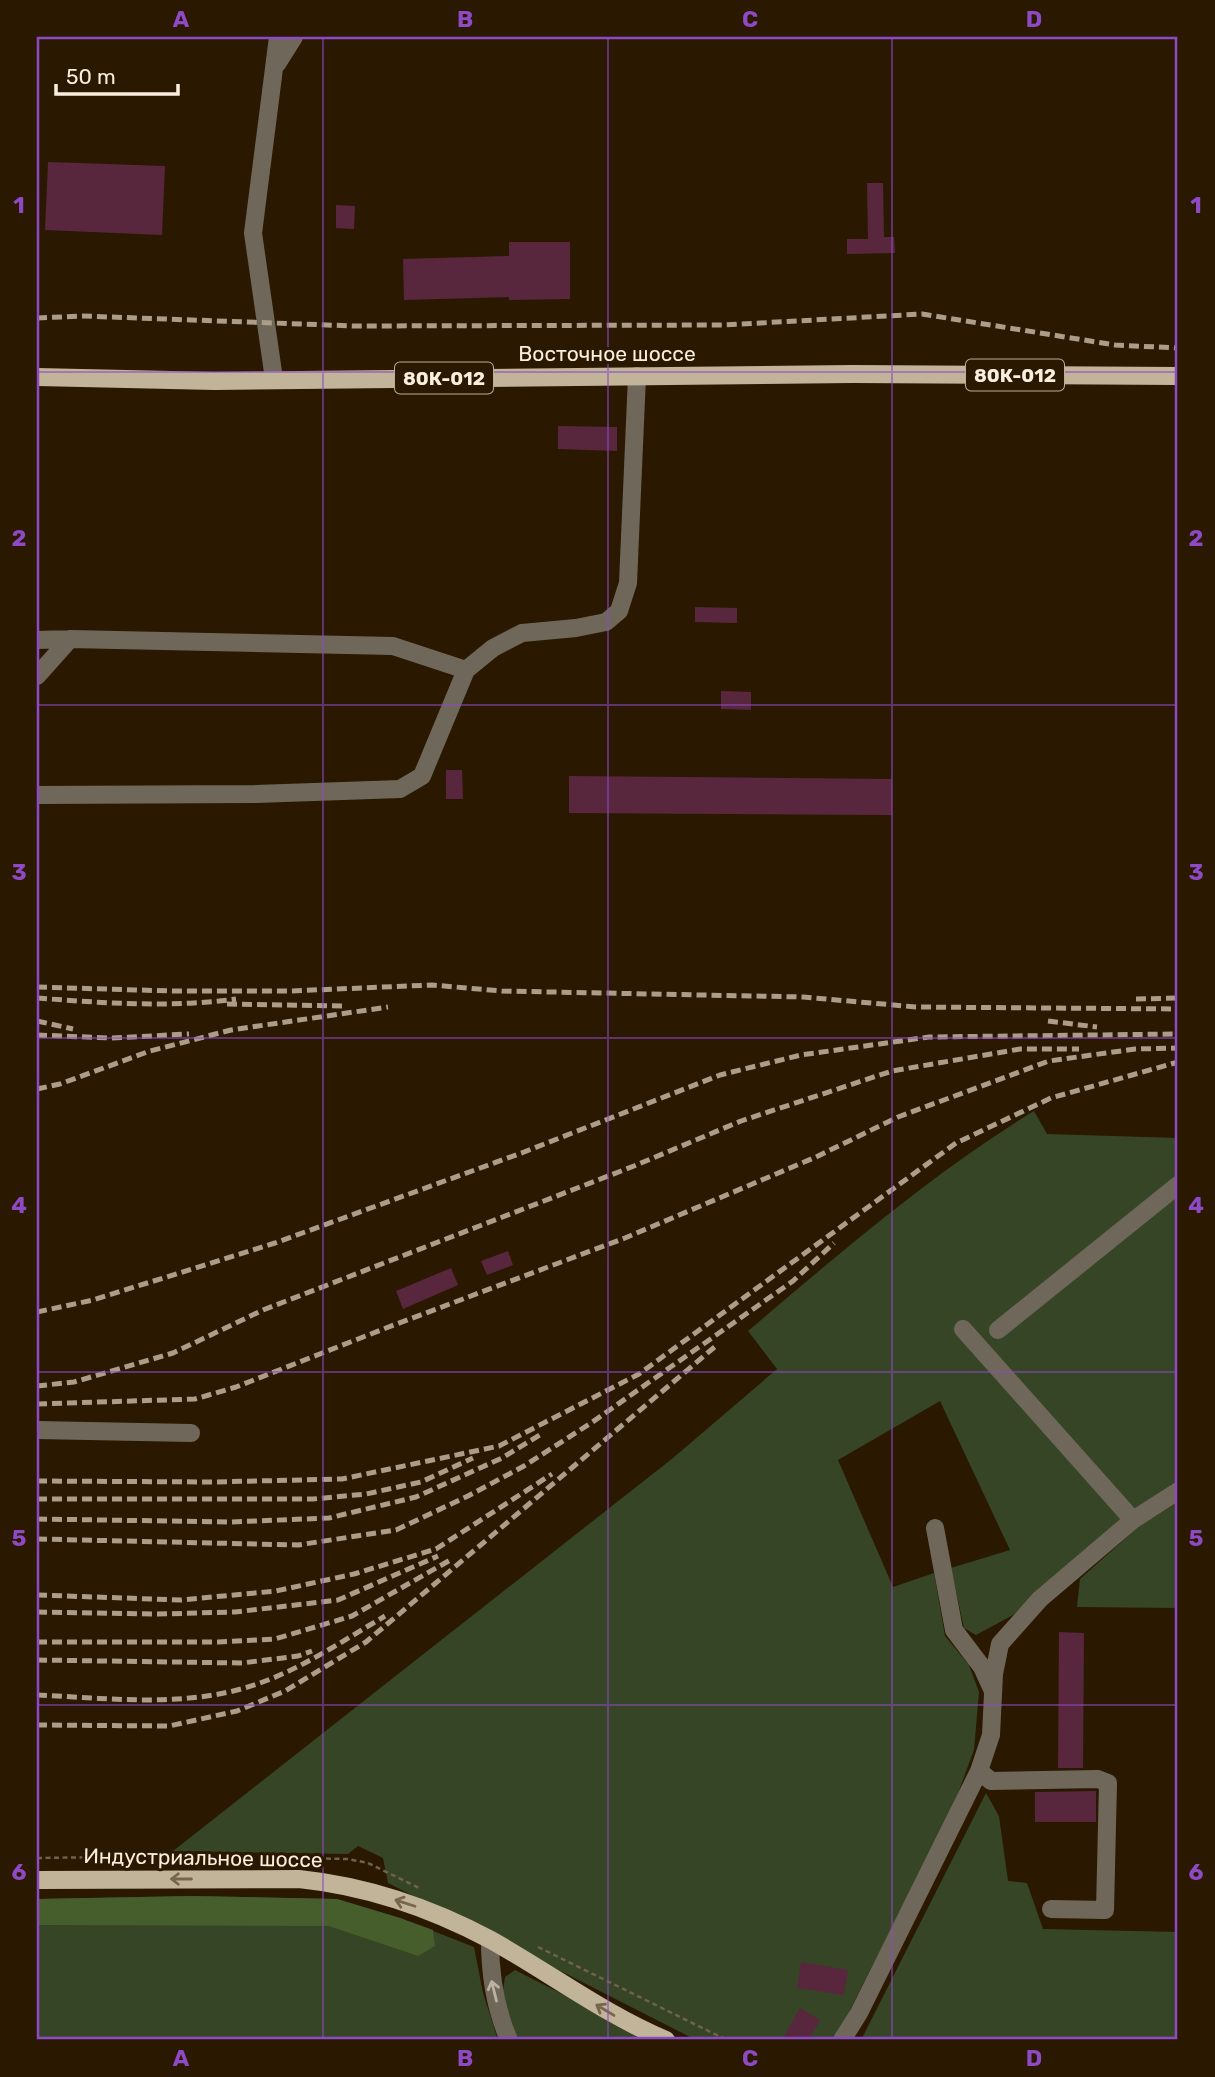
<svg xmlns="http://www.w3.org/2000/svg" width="1215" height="2077" viewBox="0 0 1215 2077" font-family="Rubik,sans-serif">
<rect width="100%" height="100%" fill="#2a1900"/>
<!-- green -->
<path fill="#354525" d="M 1034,1111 L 1047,1134 L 1178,1138 L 1178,1480 L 1123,1517 L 1013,1615 L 976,1635 L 964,1628 L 951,1568 L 1010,1550 L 940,1401 L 838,1460 L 893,1587 L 934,1573 L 945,1636 L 969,1665 L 979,1692 L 974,1750 L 954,1804 L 842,2026 L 831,2040 L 696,2040 L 388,1883 L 383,1858 L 358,1846 L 348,1854 L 173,1851 L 673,1458 L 777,1369 L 748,1331 C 840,1253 931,1174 1034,1111 Z
M 1178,1502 L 1178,1608 L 1077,1607 L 1080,1579 L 1137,1528 Z
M 986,1793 L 999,1816 L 1008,1881 L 1027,1883 L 1043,1929 L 1178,1932 L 1178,2040 L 861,2040 Z
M 192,1896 L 337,1899 L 400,1918 L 474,1947 L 483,1993 L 498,2040 L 37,2040 L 37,1899 Z
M 515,1970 L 653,2040 L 516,2040 L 502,1997 L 505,1977 Z"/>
<!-- forest -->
<path fill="#465d2c" d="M 192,1896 L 337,1899 L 400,1918 L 433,1930 L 435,1946 L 418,1956 L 329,1926 L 37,1925 L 37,1899 Z"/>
<!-- building -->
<path fill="#58273d" d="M 48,162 L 165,166 L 162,235 L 45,230 Z
M 867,183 L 883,183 L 884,237 L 894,237 L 895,253 L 847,254 L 847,239 L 868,239 Z
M 336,205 L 355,206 L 354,229 L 336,228 Z
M 509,242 L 570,242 L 570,299 L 509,300 L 509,297 L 404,300 L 403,259 L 509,256 Z
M 558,426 L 617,427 L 617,451 L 558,449 Z
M 695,607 L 737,608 L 737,623 L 695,622 Z
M 721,691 L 751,692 L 751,710 L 721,709 Z
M 446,770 L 462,770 L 463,799 L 446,799 Z
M 569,776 L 892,779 L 892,815 L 569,813 Z
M 508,1251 L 513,1265 L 487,1275 L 481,1261 Z
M 451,1268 L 458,1285 L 403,1309 L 396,1291 Z
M 1059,1632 L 1084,1633 L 1083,1768 L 1058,1768 Z
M 1096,1791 L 1096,1822 L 1035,1822 L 1035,1792 Z
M 801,1962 L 848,1970 L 844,1995 L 797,1988 Z
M 800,2008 L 820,2020 L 809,2040 L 782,2040 Z"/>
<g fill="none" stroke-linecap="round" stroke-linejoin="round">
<!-- path -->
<path stroke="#71624c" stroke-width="2.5" stroke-dasharray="5 3.5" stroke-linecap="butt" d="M 37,1858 L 173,1856 L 348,1859 L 368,1863 L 419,1888
M 538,1947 L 727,2040"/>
<!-- minor -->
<path stroke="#6f685a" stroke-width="18" d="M 277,64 L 294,37
M 274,379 L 253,233 L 278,37
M 37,640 L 70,639 L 393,646 L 466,670
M 37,676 L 70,639
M 37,795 L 256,794 L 400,789 L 422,776 L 466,670 L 493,648 L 522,633 L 576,628 L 606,622 L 619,611 L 628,583 L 637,376
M 963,1329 L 1133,1520
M 998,1330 L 1178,1185
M 37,1430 L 191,1433
M 935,1528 L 954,1630 L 982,1667 L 992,1689
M 979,1771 L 991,1781 L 1098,1779 L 1108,1783 L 1105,1910 L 1051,1909
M 490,1940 C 490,1975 495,2008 509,2040
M 842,2040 L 859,2013 L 979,1771 L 991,1735 L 994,1674 L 1000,1644 L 1040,1599 L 1133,1520 L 1178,1491"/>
<!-- major -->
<path stroke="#c2b498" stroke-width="18" d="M 37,377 L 215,381 L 852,374 L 1178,376
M 37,1880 L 299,1879 C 366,1886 431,1908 491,1940 C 550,1973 604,2014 666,2040"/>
<!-- rail -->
<path stroke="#ab9d8a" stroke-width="5" stroke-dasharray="10 5" stroke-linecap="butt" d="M 37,318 L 83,316 L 355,326 L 724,325 L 922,314 L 1115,345 L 1178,348
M 37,987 L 172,991 L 290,991 L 432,985 L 502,991 L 803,997 L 916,1007 L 1178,1009
M 37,998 C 103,1003 170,1008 236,999
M 1136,999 L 1178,998
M 227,1004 L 346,1006
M 37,1021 L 73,1029
M 1048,1021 L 1097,1027
M 37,1035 L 110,1038 L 189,1034
M 37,1089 L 60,1084 L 150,1051 L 231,1030 L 388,1007
M 37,1312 L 93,1300 L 275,1243 L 524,1152 L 720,1075 L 801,1055 L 929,1037 L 1178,1034
M 37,1386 L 74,1382 L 173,1353 L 263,1310 L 634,1166 L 741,1121 L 892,1071 L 1020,1049 L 1079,1049
M 37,1404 L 195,1399 L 236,1387 L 386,1328 L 625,1238 L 816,1157 L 898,1117 L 1049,1061 L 1135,1049 L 1178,1048
M 37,1481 L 213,1482 L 342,1479 L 499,1446 L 639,1374 L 956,1143 L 1051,1098 L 1178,1062
M 37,1499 L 313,1499 L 366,1494 L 421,1482 L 473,1458
M 37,1519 L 231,1522 L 329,1518 L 416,1497 L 502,1458 L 543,1433
M 37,1539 L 298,1545 L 396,1530 L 468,1496 L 524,1466 L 591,1423 L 793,1281 L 834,1243
M 37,1595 L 181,1600 L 276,1591 L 354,1574 L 436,1549 L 552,1474
M 37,1612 L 158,1614 L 235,1612 L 338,1600 L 438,1556
M 37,1642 L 219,1642 L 275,1639 L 352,1616 L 452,1559
M 37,1660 L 242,1663 L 298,1656 L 312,1651
M 37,1695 C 105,1698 175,1707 241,1689 C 293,1675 339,1643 385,1616
M 37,1725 L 169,1726 L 237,1711 L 285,1691 L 366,1642 L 717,1345"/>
</g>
<!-- one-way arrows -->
<defs><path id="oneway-shaft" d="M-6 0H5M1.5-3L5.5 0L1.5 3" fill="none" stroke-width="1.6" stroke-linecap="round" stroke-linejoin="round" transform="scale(1.75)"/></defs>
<g stroke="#76664c">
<use href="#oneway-shaft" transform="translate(181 1879) rotate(180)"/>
<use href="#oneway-shaft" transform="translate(405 1903) rotate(-162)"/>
<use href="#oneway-shaft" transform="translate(605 2010) rotate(-149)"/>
</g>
<use stroke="#bbb2a3" href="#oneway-shaft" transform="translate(494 1991) rotate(-104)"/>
<!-- grid -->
<path fill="none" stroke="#8e49c4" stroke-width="2" stroke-opacity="0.55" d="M 323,37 L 323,2040M 608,37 L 608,2040M 892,37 L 892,2040M 37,372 L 1178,372M 37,705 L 1178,705M 37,1038 L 1178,1038M 37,1372 L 1178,1372M 37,1705 L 1178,1705"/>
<g text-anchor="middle" stroke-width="6" stroke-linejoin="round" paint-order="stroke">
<!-- shield labels -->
<g fill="#2a1900" stroke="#bcae9b" stroke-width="2">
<rect x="966" y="359.5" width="98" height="31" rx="5"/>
<rect x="395" y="362.5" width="98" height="31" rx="5"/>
</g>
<g font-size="19" font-weight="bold" fill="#faeede">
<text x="1015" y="382">80К-012</text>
<text x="444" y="385">80К-012</text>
</g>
<!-- street labels -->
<g font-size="21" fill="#faeede" stroke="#2a1900">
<text x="607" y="361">Восточное шоссе</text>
<text transform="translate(203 1858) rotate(1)" y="7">Индустриальное шоссе</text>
</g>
</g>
<!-- border -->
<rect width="1215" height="2077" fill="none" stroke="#2a1900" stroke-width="77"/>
<!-- scale -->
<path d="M56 84v10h122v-10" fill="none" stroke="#faeede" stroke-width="3.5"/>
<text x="66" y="84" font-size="21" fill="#faeede" stroke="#2a1900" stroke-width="5" paint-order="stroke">50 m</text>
<rect x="38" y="38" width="1138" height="2000" fill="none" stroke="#8e49c4" stroke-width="2.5"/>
<g font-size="23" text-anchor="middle" font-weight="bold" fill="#8e49c4">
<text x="181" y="27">A</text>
<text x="465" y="27">B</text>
<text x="750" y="27">C</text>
<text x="1034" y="27">D</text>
<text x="19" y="213">1</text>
<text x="1196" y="213">1</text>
<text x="19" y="546">2</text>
<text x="1196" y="546">2</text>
<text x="19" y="880">3</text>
<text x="1196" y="880">3</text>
<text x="19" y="1213">4</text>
<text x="1196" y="1213">4</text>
<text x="19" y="1546">5</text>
<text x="1196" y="1546">5</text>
<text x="19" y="1880">6</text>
<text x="1196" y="1880">6</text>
<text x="181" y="2066">A</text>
<text x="465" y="2066">B</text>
<text x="750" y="2066">C</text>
<text x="1034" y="2066">D</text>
</g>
</svg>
